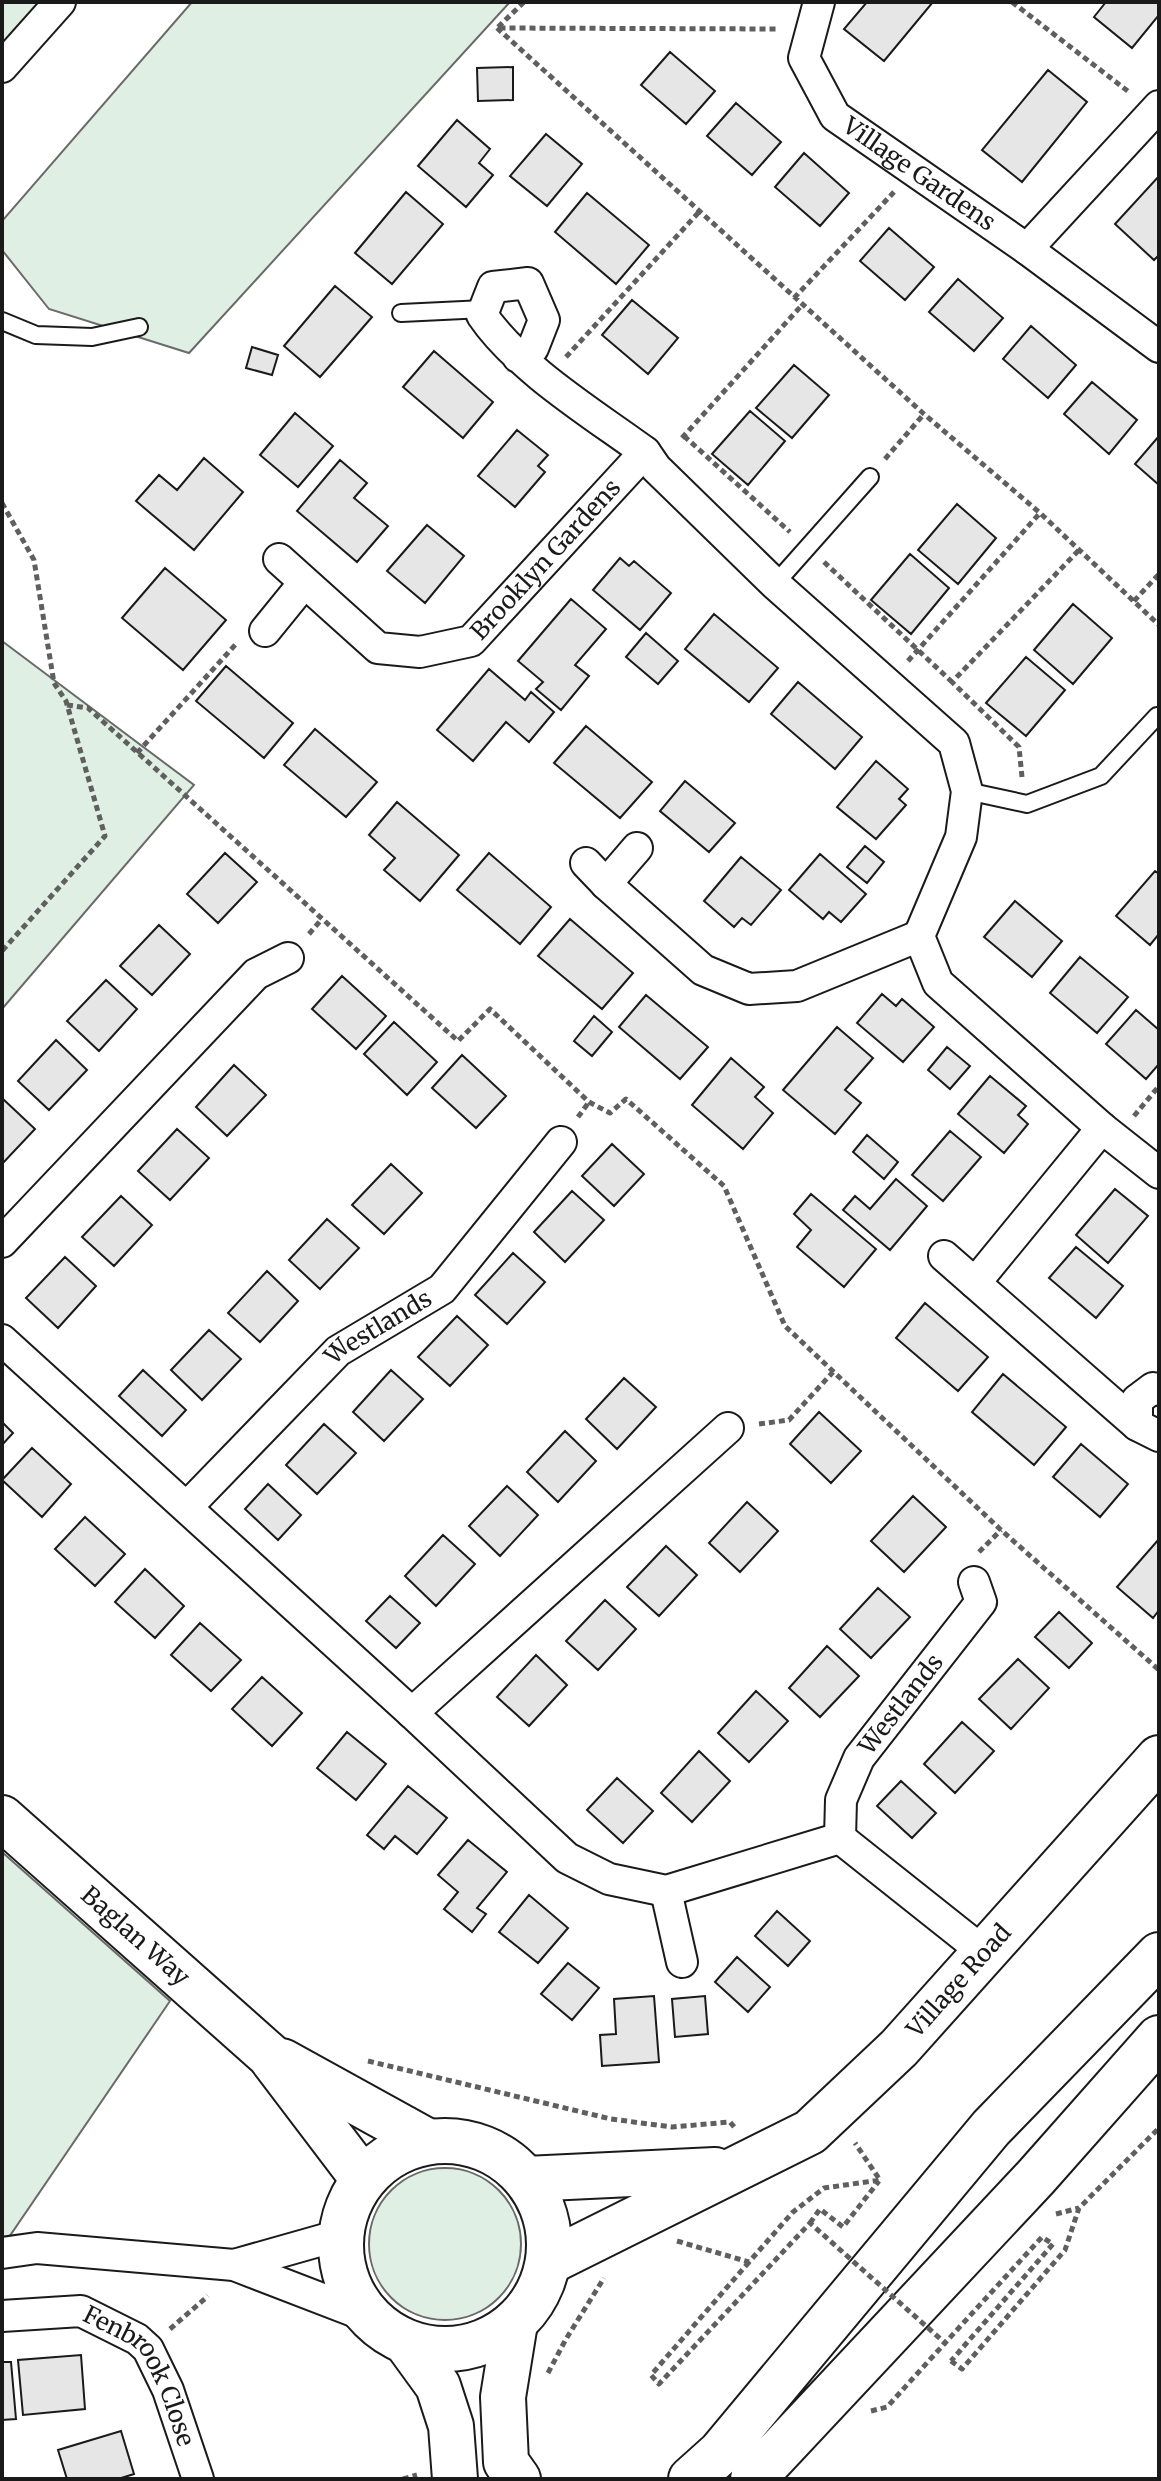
<svg xmlns="http://www.w3.org/2000/svg" width="1161" height="2481" viewBox="0 0 1161 2481" font-family="Merriweather,serif">
<rect width="100%" height="100%" fill="#fff"/>
<!-- green -->
<path fill="#e0efe3" stroke="#6a6a6a" stroke-width="2" d="M 2,2 L 60,2 L 2,67 Z
M 192,2 L 510,2 L 189,353 L 49,309 L 2,250 L 2,221 Z
M 2,641 L 194,785 L 2,1009 Z
M 2,1852 L 170,2001 L 7,2240 L 2,2241 Z
M369 2244a76 76 0 1 1 152 0a76 76 0 1 1-152 0Z"/>
<!-- building -->
<path fill="#e6e6e6" stroke="#1a1a1a" stroke-width="2" d="M 867,2 L 933,2 L 884,61 L 844,29 Z
M 1106,2 L 1159,2 L 1159,15 L 1132,48 L 1094,17 Z
M 670,52 L 715,91 L 686,124 L 641,85 Z
M 513,67 L 513,100 L 478,101 L 477,68 Z
M 1048,70 L 1087,102 L 1022,182 L 982,150 Z
M 736,103 L 781,142 L 752,175 L 707,136 Z
M 457,120 L 490,149 L 479,163 L 493,175 L 466,207 L 418,166 Z
M 546,134 L 582,164 L 547,206 L 510,176 Z
M 804,153 L 849,193 L 820,226 L 775,187 Z
M 1159,176 L 1159,255 L 1154,260 L 1115,224 Z
M 406,192 L 443,224 L 392,284 L 355,253 Z
M 587,193 L 649,245 L 616,284 L 555,232 Z
M 889,228 L 934,267 L 905,300 L 860,261 Z
M 958,279 L 1003,318 L 974,351 L 929,312 Z
M 335,286 L 372,317 L 320,377 L 284,346 Z
M 632,300 L 678,338 L 648,374 L 602,335 Z
M 1031,326 L 1076,365 L 1048,398 L 1003,359 Z
M 252,347 L 278,355 L 272,375 L 246,368 Z
M 434,351 L 493,402 L 463,438 L 403,387 Z
M 794,365 L 829,395 L 792,438 L 756,408 Z
M 1092,382 L 1137,420 L 1109,454 L 1064,414 Z
M 750,411 L 785,441 L 748,485 L 712,454 Z
M 295,413 L 333,446 L 298,487 L 260,455 Z
M 517,430 L 548,455 L 538,466 L 545,472 L 515,507 L 478,476 Z
M 1159,436 L 1159,485 L 1135,464 Z
M 204,458 L 243,492 L 194,550 L 136,501 L 159,475 L 177,490 Z
M 340,460 L 367,483 L 354,498 L 388,526 L 357,562 L 297,511 Z
M 957,504 L 996,538 L 958,584 L 918,550 Z
M 427,525 L 464,556 L 425,603 L 387,571 Z
M 910,554 L 949,588 L 911,634 L 871,600 Z
M 620,558 L 629,566 L 634,561 L 671,593 L 640,630 L 593,590 Z
M 165,568 L 226,620 L 183,670 L 122,618 Z
M 571,599 L 606,629 L 575,665 L 589,676 L 561,710 L 536,689 L 543,682 L 518,661 Z
M 1073,604 L 1112,638 L 1073,684 L 1034,650 Z
M 714,614 L 778,668 L 749,702 L 685,649 Z
M 646,633 L 678,661 L 658,684 L 626,657 Z
M 1026,657 L 1065,690 L 1026,736 L 986,703 Z
M 226,666 L 293,723 L 264,758 L 196,701 Z
M 489,669 L 525,700 L 531,692 L 554,712 L 529,742 L 506,722 L 473,761 L 437,730 Z
M 798,682 L 862,737 L 835,769 L 771,714 Z
M 586,726 L 652,782 L 620,818 L 554,763 Z
M 315,729 L 377,782 L 346,817 L 284,765 Z
M 876,761 L 908,789 L 899,799 L 906,805 L 876,839 L 837,807 Z
M 685,781 L 735,823 L 709,852 L 660,811 Z
M 397,802 L 459,855 L 420,901 L 384,870 L 395,858 L 369,835 Z
M 865,846 L 884,862 L 867,883 L 847,867 Z
M 225,853 L 257,882 L 218,923 L 187,894 Z
M 489,853 L 551,907 L 520,944 L 457,890 Z
M 820,854 L 866,894 L 841,922 L 829,912 L 823,919 L 789,890 Z
M 741,857 L 781,890 L 751,925 L 742,918 L 734,927 L 704,901 Z
M 1155,871 L 1159,874 L 1159,934 L 1150,945 L 1116,916 Z
M 1015,901 L 1062,941 L 1032,977 L 984,937 Z
M 570,919 L 633,973 L 602,1009 L 538,956 Z
M 159,925 L 190,954 L 152,995 L 120,966 Z
M 1080,957 L 1128,997 L 1097,1033 L 1050,993 Z
M 342,976 L 386,1016 L 356,1049 L 312,1009 Z
M 106,980 L 137,1009 L 99,1051 L 67,1021 Z
M 882,994 L 896,1006 L 902,999 L 934,1027 L 903,1062 L 857,1023 Z
M 646,995 L 708,1047 L 680,1079 L 619,1027 Z
M 1136,1010 L 1159,1030 L 1159,1064 L 1146,1079 L 1106,1044 Z
M 594,1016 L 612,1032 L 592,1056 L 574,1041 Z
M 394,1022 L 437,1062 L 407,1095 L 364,1054 Z
M 837,1027 L 873,1058 L 845,1090 L 861,1103 L 835,1134 L 783,1090 Z
M 56,1040 L 87,1070 L 49,1110 L 18,1081 Z
M 947,1047 L 970,1066 L 950,1089 L 928,1070 Z
M 462,1055 L 506,1096 L 476,1128 L 432,1088 Z
M 731,1058 L 764,1087 L 755,1097 L 773,1113 L 743,1149 L 692,1105 Z
M 234,1065 L 266,1095 L 227,1136 L 196,1107 Z
M 990,1076 L 1026,1106 L 1018,1115 L 1028,1124 L 1004,1153 L 958,1114 Z
M 3,1099 L 35,1129 L 2,1164 L 2,1101 Z
M 177,1129 L 209,1158 L 170,1200 L 138,1171 Z
M 950,1131 L 981,1157 L 943,1201 L 912,1175 Z
M 867,1135 L 898,1162 L 884,1179 L 853,1152 Z
M 612,1144 L 644,1174 L 614,1206 L 582,1176 Z
M 391,1164 L 422,1193 L 384,1234 L 352,1205 Z
M 896,1179 L 927,1206 L 890,1250 L 843,1210 L 855,1196 L 870,1209 Z
M 1115,1189 L 1148,1216 L 1108,1263 L 1076,1235 Z
M 572,1191 L 604,1220 L 565,1262 L 534,1232 Z
M 811,1194 L 876,1249 L 844,1287 L 797,1247 L 811,1230 L 794,1214 Z
M 121,1196 L 152,1225 L 114,1266 L 82,1237 Z
M 327,1219 L 359,1248 L 320,1289 L 289,1260 Z
M 1076,1247 L 1123,1286 L 1096,1318 L 1049,1278 Z
M 513,1253 L 545,1282 L 507,1324 L 475,1295 Z
M 65,1257 L 96,1286 L 58,1328 L 26,1298 Z
M 267,1271 L 298,1301 L 260,1342 L 228,1313 Z
M 925,1303 L 988,1357 L 958,1391 L 896,1338 Z
M 457,1316 L 488,1345 L 450,1386 L 418,1357 Z
M 209,1330 L 241,1359 L 202,1400 L 171,1370 Z
M 143,1370 L 186,1410 L 162,1436 L 119,1396 Z
M 391,1370 L 423,1399 L 384,1441 L 353,1412 Z
M 1003,1374 L 1066,1427 L 1034,1465 L 972,1412 Z
M 624,1378 L 656,1407 L 617,1449 L 586,1419 Z
M 819,1412 L 861,1451 L 831,1483 L 790,1444 Z
M 2,1422 L 13,1433 L 2,1445 Z
M 324,1424 L 356,1453 L 317,1494 L 286,1465 Z
M 565,1431 L 596,1461 L 558,1502 L 527,1472 Z
M 1081,1444 L 1128,1484 L 1100,1517 L 1053,1477 Z
M 32,1448 L 71,1484 L 42,1517 L 2,1480 Z
M 268,1484 L 301,1515 L 278,1540 L 245,1509 Z
M 507,1486 L 538,1515 L 500,1556 L 469,1526 Z
M 913,1496 L 946,1527 L 904,1572 L 871,1541 Z
M 747,1502 L 778,1531 L 740,1572 L 709,1543 Z
M 85,1517 L 125,1554 L 95,1586 L 55,1549 Z
M 443,1535 L 475,1564 L 436,1606 L 405,1576 Z
M 1159,1539 L 1159,1610 L 1153,1618 L 1117,1587 Z
M 666,1546 L 697,1575 L 659,1616 L 627,1587 Z
M 145,1569 L 184,1606 L 155,1638 L 115,1602 Z
M 878,1588 L 910,1617 L 871,1658 L 840,1629 Z
M 390,1596 L 420,1623 L 396,1648 L 366,1621 Z
M 605,1600 L 636,1629 L 598,1670 L 566,1641 Z
M 1059,1612 L 1092,1643 L 1069,1668 L 1035,1637 Z
M 200,1623 L 241,1660 L 211,1691 L 171,1655 Z
M 827,1646 L 859,1676 L 820,1717 L 789,1688 Z
M 536,1655 L 567,1685 L 529,1726 L 497,1697 Z
M 1018,1659 L 1049,1688 L 1011,1729 L 979,1699 Z
M 262,1677 L 302,1713 L 272,1746 L 232,1709 Z
M 756,1691 L 788,1721 L 749,1762 L 718,1733 Z
M 962,1722 L 994,1751 L 955,1793 L 924,1764 Z
M 347,1732 L 386,1764 L 356,1800 L 317,1768 Z
M 699,1751 L 730,1781 L 692,1822 L 661,1793 Z
M 617,1778 L 653,1811 L 623,1843 L 587,1810 Z
M 901,1781 L 936,1813 L 912,1838 L 877,1806 Z
M 408,1786 L 447,1818 L 417,1854 L 395,1836 L 384,1849 L 367,1835 Z
M 468,1840 L 507,1872 L 477,1908 L 486,1914 L 472,1932 L 444,1909 L 458,1892 L 438,1875 Z
M 529,1895 L 568,1928 L 538,1963 L 499,1932 Z
M 777,1911 L 810,1941 L 788,1966 L 755,1936 Z
M 737,1957 L 770,1987 L 748,2012 L 715,1982 Z
M 568,1963 L 599,1988 L 572,2020 L 541,1994 Z
M 654,1996 L 659,2062 L 602,2066 L 600,2035 L 616,2034 L 614,1999 Z
M 705,1996 L 708,2034 L 675,2037 L 672,1999 Z
M 81,2355 L 85,2409 L 23,2415 L 18,2360 Z
M 2,2362 L 11,2362 L 16,2419 L 2,2420 Z
M 121,2431 L 134,2474 L 118,2479 L 67,2479 L 58,2450 Z"/>
<g fill="none" stroke-linecap="round" stroke-linejoin="round">
<defs>
<path id="lane" d="M 401,313 L 484,309
M 2,321 L 36,335 L 92,337 L 139,327
M 775,584 L 870,477
M 967,791 L 1027,804 L 1101,776 L 1157,716"/>
<g id="street">
<path id="s1" d="M 819,2 L 804,58 L 835,116 L 1027,249 L 1159,347"/>
<path d="M 2,67 L 60,2"/>
<path d="M 1027,249 L 1159,106"/>
<path d="M 518,357 L 533,348 L 544,320 L 528,283 L 493,287 L 482,315 C 518,368 593,414 645,452 L 656,468 L 775,584 L 954,743 L 967,791 L 961,837 L 919,936 L 938,983 L 1102,1128 L 1159,1173"/>
<path id="s2" d="M 279,559 L 378,648 L 420,652 L 471,641 L 645,452"/>
<path d="M 265,631 L 304,583"/>
<path d="M 586,863 L 606,884 L 703,970 L 749,989 L 797,986 L 919,936"/>
<path d="M 606,884 L 637,848"/>
<path d="M 2,1242 L 256,974 L 288,958"/>
<path d="M 944,1256 L 1137,1425 L 1159,1436"/>
<path d="M 975,1283 L 1102,1128"/>
<path d="M 2,1340 L 412,1713 L 567,1858 L 609,1879 L 666,1891 L 840,1838 L 986,1954"/>
<path d="M 1137,1425 L 1137,1400 L 1153,1388 L 1159,1390"/>
<path id="s3" d="M 187,1507 L 338,1351 L 442,1289 L 561,1142"/>
<path d="M 412,1713 L 728,1428"/>
<path id="s4" d="M 840,1838 L 841,1800 L 859,1758 L 981,1602 L 974,1582"/>
<path d="M 666,1891 L 682,1962"/>
<path d="M 2,2253 L 37,2248 L 234,2265 L 369,2317"/>
<path d="M 234,2265 L 340,2235"/>
<path id="s5" d="M 2,2316 L 81,2311 L 137,2339 L 148,2349 L 168,2390 L 198,2479"/>
</g>
<g id="secondary">
<path id="s6" d="M 2,1818 L 269,2055 L 363,2179"/>
<path d="M 282,2061 L 427,2141"/>
<circle cx="445" cy="2245" r="104"/>
<path d="M 526,2179 L 715,2170"/>
<path id="s7" d="M 549,2262 L 810,2132 L 899,2048 L 1159,1758"/>
<path d="M 515,2323 L 503,2397 L 506,2462 L 518,2479"/>
<path d="M 406,2342 L 438,2386 L 451,2426 L 455,2479"/>
</g>
<path id="primary" d="M 691,2479 L 720,2453 L 991,2128 L 1159,1955
M 753,2479 L 1036,2177 L 1159,2038"/>
</defs>
<!-- lane casing -->
<use href="#lane" stroke="#1a1a1a" stroke-width="20"/>
<!-- street casing -->
<use href="#street" stroke="#1a1a1a" stroke-width="34"/>
<!-- secondary casing -->
<use href="#secondary" stroke="#1a1a1a" stroke-width="48"/>
<!-- primary casing -->
<use href="#primary" stroke="#1a1a1a" stroke-width="48"/>
<!-- path -->
<path stroke="#5f5f5f" stroke-width="5" stroke-dasharray="6 4" stroke-linecap="butt" d="M 524,2 L 497,28 L 779,29
M 1012,2 L 1129,92
M 497,28 L 924,414 L 1040,513 L 1159,625
M 794,298 L 894,192
M 566,357 L 699,212
M 684,436 L 790,532
M 682,438 L 802,305
M 885,459 L 924,414
M 2,503 L 34,560 L 54,683 L 66,701 L 105,836 L 2,951
M 824,562 L 952,682
M 1134,601 L 1159,574
M 908,661 L 1040,513
M 67,705 L 88,708 L 458,1041 L 490,1009 L 589,1102 L 610,1113 L 626,1099 L 724,1186 L 785,1326 L 1001,1530 L 1159,1670
M 137,753 L 236,644
M 1022,777 L 1019,747 L 952,682 L 1079,550
M 309,934 L 321,920
M 1134,1116 L 1159,1086
M 578,1117 L 589,1102
M 759,1424 L 789,1420 L 833,1372
M 979,1552 L 1001,1530
M 368,2061 L 611,2119 L 672,2127 L 730,2122 L 735,2128
M 1056,2214 L 1079,2208
M 810,2223 L 820,2209 L 843,2227 L 879,2181
M 677,2241 L 749,2262 L 793,2212 L 824,2188 L 880,2180 L 855,2143
M 170,2329 L 208,2296
M 951,2361 L 962,2369 L 1065,2250 L 1079,2208 L 1159,2128
M 548,2373 L 566,2339 L 604,2278
M 871,2411 L 887,2407 L 945,2343
M 403,2479 L 417,2475"/>
<!-- lane -->
<use href="#lane" stroke="#fff" stroke-width="16"/>
<!-- street -->
<use href="#street" stroke="#fff" stroke-width="30"/>
<!-- secondary -->
<use href="#secondary" stroke="#fff" stroke-width="44"/>
<!-- primary -->
<use href="#primary" stroke="#fff" stroke-width="44"/>
<!-- path-bridge -->
<path stroke="#5f5f5f" stroke-width="5" stroke-dasharray="6 4" stroke-linecap="butt" d="M 749,2262 L 651,2375 L 659,2384 L 810,2223 L 945,2343 L 1042,2237 L 1053,2244 L 951,2361"/>
</g>
<g text-anchor="middle" stroke-width="6" stroke-linejoin="round" paint-order="stroke">
<!-- street labels -->
<g font-size="24" fill="#1a1a1a" stroke="#fff">
<text dy="8" stroke="none"><textPath href="#s1" startOffset="226">Village Gardens</textPath></text>
<text dy="8" stroke="none"><textPath href="#s2" startOffset="338">Brooklyn Gardens</textPath></text>
<text dy="8" stroke="none"><textPath href="#s3" startOffset="264">Westlands</textPath></text>
<text dy="8" stroke="none"><textPath href="#s4" startOffset="152">Westlands</textPath></text>
<text dy="8" stroke="none"><textPath href="#s6" startOffset="178">Baglan Way</textPath></text>
<text dy="8" stroke="none"><textPath href="#s7" startOffset="504">Village Road</textPath></text>
<text dy="8" stroke="none"><textPath href="#s5" startOffset="172">Fenbrook Close</textPath></text>
</g>
</g>
<!-- border -->
<rect width="1161" height="2481" fill="none" stroke="#1a1a1a" stroke-width="8"/>
</svg>
